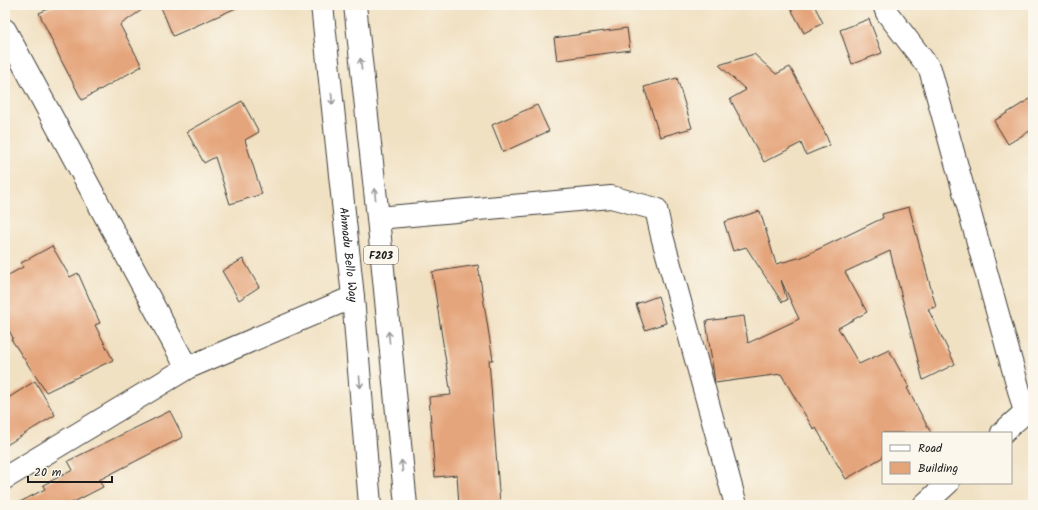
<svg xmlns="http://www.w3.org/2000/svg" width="1038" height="510" viewBox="0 0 1038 510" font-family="Kalam,sans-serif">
<rect width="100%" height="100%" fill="#fbf7ec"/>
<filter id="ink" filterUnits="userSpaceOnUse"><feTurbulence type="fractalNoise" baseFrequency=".025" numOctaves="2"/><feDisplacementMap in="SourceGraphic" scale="8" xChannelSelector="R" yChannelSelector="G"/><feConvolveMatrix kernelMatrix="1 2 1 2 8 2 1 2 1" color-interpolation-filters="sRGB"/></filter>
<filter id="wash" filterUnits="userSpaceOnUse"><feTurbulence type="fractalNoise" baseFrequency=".012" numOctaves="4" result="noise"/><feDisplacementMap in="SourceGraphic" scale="16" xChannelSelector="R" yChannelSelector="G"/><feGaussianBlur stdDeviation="0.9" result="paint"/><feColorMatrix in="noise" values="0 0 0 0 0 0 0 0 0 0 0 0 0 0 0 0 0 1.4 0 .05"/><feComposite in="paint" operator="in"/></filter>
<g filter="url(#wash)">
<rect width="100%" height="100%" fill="#f1e1c3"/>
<g id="blocks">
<!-- building -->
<path fill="#e5a57b" d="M 57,5 L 149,5 L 120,25 L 142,66 L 82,100 L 61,60 L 39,13 Z
M 160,5 L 243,5 L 173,36 Z
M 789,5 L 814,5 L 823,23 L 804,33 Z
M 869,19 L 882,53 L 852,64 L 840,30 Z
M 627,28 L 630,50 L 557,60 L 554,38 Z
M 754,54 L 776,74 L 790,67 L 824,131 L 830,145 L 806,155 L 801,143 L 764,162 L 730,99 L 746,90 L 719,65 Z
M 677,78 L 692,128 L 660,137 L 644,87 Z
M 1033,97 L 1033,129 L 1008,144 L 994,121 Z
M 242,101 L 259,132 L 245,140 L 262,194 L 230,204 L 215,157 L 204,163 L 187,132 Z
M 537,105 L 549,131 L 503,152 L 492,125 Z
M 909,207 L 936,307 L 928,309 L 955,364 L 923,380 L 890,251 L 845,272 L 867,312 L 838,328 L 859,364 L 889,350 L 909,387 L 907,388 L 931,433 L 883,433 L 883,457 L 846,479 L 816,428 L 814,430 L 781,374 L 715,383 L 706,321 L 744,316 L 748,343 L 799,319 L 781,280 L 787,300 L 782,302 L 746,247 L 733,251 L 724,222 L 760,211 L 776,264 L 802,257 L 883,218 L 882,214 Z
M 52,246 L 70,277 L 78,273 L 100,323 L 95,325 L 113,360 L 46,392 L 11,339 L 13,338 L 5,323 L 5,277 L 23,267 L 21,263 Z
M 243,259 L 259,287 L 239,300 L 222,271 Z
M 478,265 L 493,360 L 489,360 L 500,505 L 459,505 L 457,475 L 435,477 L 429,397 L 451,395 L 432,272 Z
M 658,296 L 666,323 L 645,330 L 636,304 Z
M 35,381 L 55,415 L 5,446 L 5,400 Z
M 170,411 L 183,437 L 99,480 L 103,487 L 68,505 L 14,505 L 45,489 L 43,485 L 73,470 L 68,461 Z"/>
</g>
</g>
<g filter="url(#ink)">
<use href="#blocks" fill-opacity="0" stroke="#3c3a35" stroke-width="1"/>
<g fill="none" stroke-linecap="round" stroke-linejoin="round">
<defs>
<path id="minor" d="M 884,5 L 887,13 L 930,69 L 1025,412
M 5,30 L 187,368
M 378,218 L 611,197 L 656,209 L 662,236 L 736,505
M 1002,433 L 1033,405
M 5,478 L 187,368 L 353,297
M 924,505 L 948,483"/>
<g id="major">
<path id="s1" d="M 322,5 L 353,297 L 370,505"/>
<path d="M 355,5 L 378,218 L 406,505"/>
</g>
</defs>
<!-- minor casing -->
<use href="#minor" stroke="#3c3a35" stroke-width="24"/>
<!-- major casing -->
<use href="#major" stroke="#3c3a35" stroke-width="24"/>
<!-- minor -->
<use href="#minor" stroke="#fff" stroke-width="22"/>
<!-- major -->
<use href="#major" stroke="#fff" stroke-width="22"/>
</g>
<!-- one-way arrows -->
<defs><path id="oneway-shaft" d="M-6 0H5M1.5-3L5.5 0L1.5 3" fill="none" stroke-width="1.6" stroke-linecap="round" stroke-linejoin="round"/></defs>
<g stroke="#999">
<use href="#oneway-shaft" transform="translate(361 64) rotate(-96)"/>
<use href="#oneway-shaft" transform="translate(332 99) rotate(84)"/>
<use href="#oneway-shaft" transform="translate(375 194) rotate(-96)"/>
<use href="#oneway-shaft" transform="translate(389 337) rotate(-96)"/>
<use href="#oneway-shaft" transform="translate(360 382) rotate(85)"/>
<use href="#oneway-shaft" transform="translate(402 466) rotate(-96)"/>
</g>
</g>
<g text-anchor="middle" stroke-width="3.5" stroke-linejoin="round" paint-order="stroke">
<!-- shield labels -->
<rect fill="#fbf7ec" stroke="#5f5e5a" stroke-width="1" x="364" y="246" width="34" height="18" rx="3"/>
<g font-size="11" font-weight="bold" fill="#1c1c1c">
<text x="381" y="259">F203</text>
</g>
<!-- street labels -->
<g font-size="12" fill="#1c1c1c" stroke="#fbf7ec">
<text dy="4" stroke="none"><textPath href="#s1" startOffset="251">Ahmadu Bello Way</textPath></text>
</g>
</g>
<!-- margin -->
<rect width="1038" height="510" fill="none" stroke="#fbf7ec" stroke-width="20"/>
<!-- legend -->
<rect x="882" y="432" width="130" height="52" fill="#fbf7ec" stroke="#a29f99"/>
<rect x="890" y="445" width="20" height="6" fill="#ffffff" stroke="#a29f99"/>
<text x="918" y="452" font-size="12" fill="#1c1c1c">Road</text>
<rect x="890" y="462" width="20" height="12" fill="#e5a57b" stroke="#a29f99"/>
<text x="918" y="472" font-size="12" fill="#1c1c1c">Building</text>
<!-- scale -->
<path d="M28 476v6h84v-6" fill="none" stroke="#1c1c1c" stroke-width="2"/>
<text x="34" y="476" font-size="12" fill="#1c1c1c" stroke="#fbf7ec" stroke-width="3" paint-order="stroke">20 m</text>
</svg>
